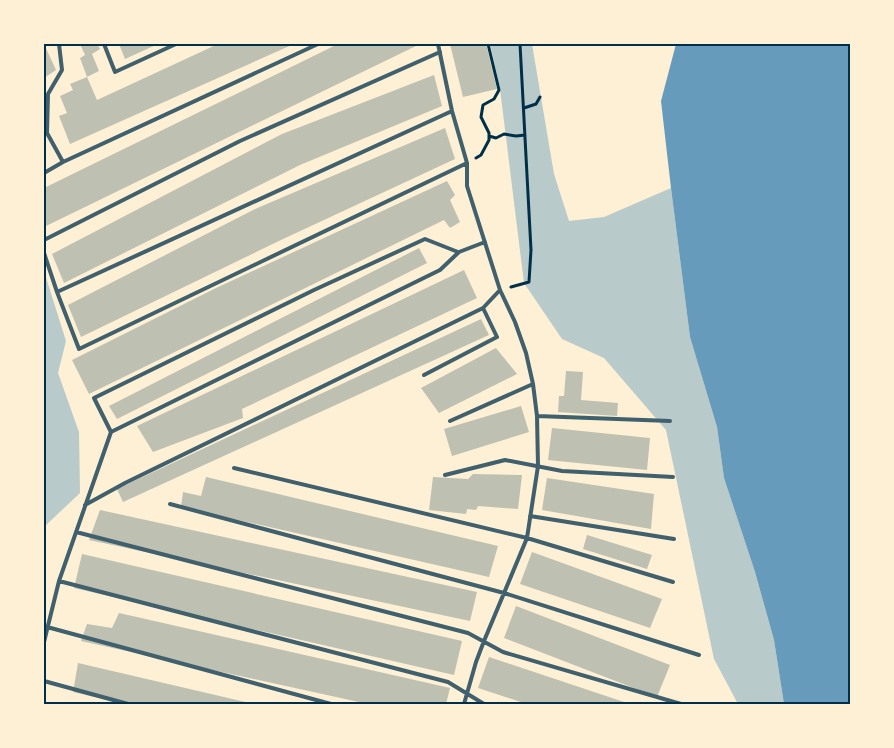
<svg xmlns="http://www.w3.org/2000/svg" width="894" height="748" viewBox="0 0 894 748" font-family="Montserrat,sans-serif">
<rect width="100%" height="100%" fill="#fdf0d5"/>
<!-- green -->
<path fill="#b9caca" d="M 490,44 L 532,44 L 554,174 L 569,221 L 604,217 L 671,188 L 690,337 L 717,427 L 724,478 L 755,572 L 774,640 L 784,704 L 738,704 L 714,659 L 666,430 L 604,358 L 562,339 L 524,283 L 500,89 Z
M 44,271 L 66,341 L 58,373 L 79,432 L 80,493 L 45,526 L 46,557 L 44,561 Z"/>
<!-- water -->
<path fill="#669bbc" d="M 676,44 L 850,44 L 850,704 L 784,704 L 774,640 L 755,572 L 724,478 L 717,427 L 690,337 L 671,188 L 661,101 Z"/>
<!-- building -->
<path fill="#bec0b2" d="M 44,44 L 56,70 L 44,78 Z
M 80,44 L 97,44 L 100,49 L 92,54 L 99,71 L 87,77 L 80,58 L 85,55 Z
M 119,44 L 158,44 L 125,59 Z
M 218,44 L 294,44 L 70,144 L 59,116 L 67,113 L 60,96 L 73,90 L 70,84 L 87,77 L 97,100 Z
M 338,44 L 420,44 L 44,227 L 44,188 Z
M 450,44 L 486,44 L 497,89 L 463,97 Z
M 434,75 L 442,106 L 300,165 L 64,283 L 52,254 L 282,134 Z
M 445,128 L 455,159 L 281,240 L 81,337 L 68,305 L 255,209 Z
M 447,181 L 455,195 L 450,200 L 460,222 L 450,228 L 444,220 L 89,394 L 72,360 L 216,288 Z
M 419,248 L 427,263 L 117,419 L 109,406 Z
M 464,270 L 477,298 L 242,409 L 243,418 L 153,452 L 137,426 Z
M 481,319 L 489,335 L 123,502 L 117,489 Z
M 496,348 L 517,374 L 439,413 L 421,388 Z
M 566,371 L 583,372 L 581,400 L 618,403 L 617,416 L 558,412 L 559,396 L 564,396 Z
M 521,406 L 529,432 L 452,456 L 444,429 Z
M 552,428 L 650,438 L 647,470 L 548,460 Z
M 473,474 L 522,475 L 518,509 L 478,506 L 476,510 L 467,509 L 466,514 L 429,510 L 433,477 L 468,479 Z
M 206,477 L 498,546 L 489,577 L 181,507 L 183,492 L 201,496 Z
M 547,478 L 654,494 L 651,529 L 542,510 Z
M 100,510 L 477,592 L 470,621 L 89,540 Z
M 587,535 L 652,555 L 647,569 L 583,549 Z
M 532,552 L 662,599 L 650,628 L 520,584 Z
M 82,554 L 462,641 L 454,675 L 74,588 Z
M 516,606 L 670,665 L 657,697 L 504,638 Z
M 119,613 L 450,688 L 446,704 L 368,704 L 81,641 L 87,624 L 112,628 Z
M 489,657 L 630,704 L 527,704 L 478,688 Z
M 78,663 L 254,704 L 124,704 L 73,692 Z"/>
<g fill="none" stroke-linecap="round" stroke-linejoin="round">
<!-- path -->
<path stroke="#003049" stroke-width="3" d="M 524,108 L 536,104 L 540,97
M 489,136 L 496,138 L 504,134 L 516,136 L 525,135
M 476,158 L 481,155 L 489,140 L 489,133 L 481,117 L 483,105 L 494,99 L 499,90 L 488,44
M 511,287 L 529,282 L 531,250 L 520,44"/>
<!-- service -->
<path stroke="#3f606c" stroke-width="4" d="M 59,44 L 62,70 L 48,94 L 47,133 L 63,162 L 318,44
M 104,44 L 115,72 L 176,44
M 438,44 L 452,111 L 467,163 L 467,186 L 500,290 L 515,322 L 526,353 L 533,384 L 537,416 L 538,466 L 527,538 L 484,641 L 476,662 L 464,704
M 44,173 L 63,162
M 44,240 L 240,141 L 440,52
M 44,253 L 57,292 L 79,349 L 467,163
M 57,292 L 452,111
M 424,375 L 497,337 L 483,308
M 537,416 L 670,421
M 450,421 L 533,384
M 111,432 L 94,398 L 314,290 L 425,239 L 458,252
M 234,468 L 527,538 L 673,582
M 445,475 L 505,460 L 562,471 L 673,477
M 170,504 L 504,593 L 699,655
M 85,505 L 125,483 L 483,308 L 500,290
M 530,516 L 674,539
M 76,532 L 468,633 L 503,652 L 681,704
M 59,581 L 448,682 L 484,704
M 47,627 L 331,704
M 44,642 L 59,581 L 111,432 L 440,270 L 459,252 L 485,242
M 44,681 L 128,704"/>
</g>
<!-- border -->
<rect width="894" height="748" fill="none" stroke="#fdf0d5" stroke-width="90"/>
<rect x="45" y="45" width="804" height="658" fill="none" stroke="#003049" stroke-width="2"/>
</svg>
